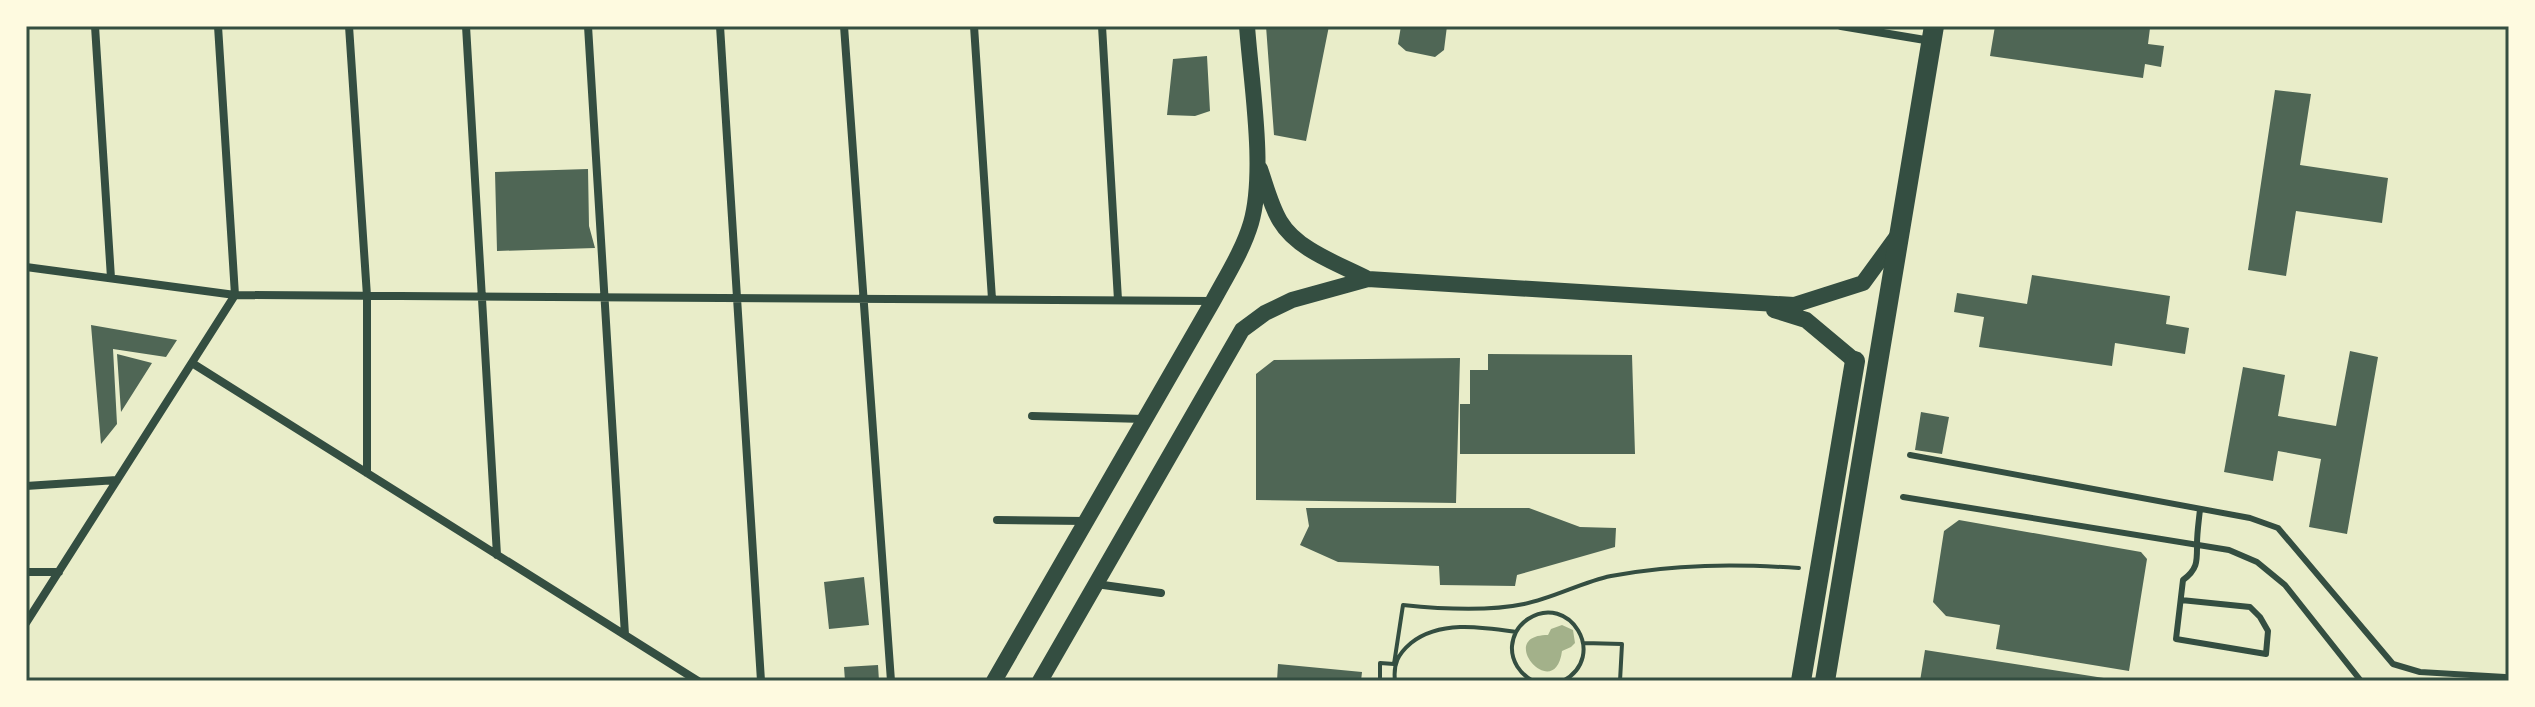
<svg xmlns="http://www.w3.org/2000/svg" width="2535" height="707" viewBox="0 0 2535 707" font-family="Ubuntu,sans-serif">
<rect width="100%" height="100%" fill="#e9edc9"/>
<!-- water -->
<path fill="#a3b18a" d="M 1562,625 L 1573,630 L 1575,643 L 1571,647 L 1562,651 C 1555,705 1494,635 1548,635 L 1551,629 Z"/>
<!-- building -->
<path fill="#4f6655" d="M 1266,26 L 1329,26 L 1306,141 L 1274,135 Z
M 1401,26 L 1447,26 L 1444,50 L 1435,57 L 1406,51 L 1398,44 Z
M 1995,26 L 2150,28 L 2148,44 L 2164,46 L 2161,67 L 2145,64 L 2143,78 L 1990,56 Z
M 1207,56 L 1210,111 L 1195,116 L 1167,115 L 1173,59 Z
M 2275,90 L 2311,94 L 2300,165 L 2388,178 L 2382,223 L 2296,211 L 2286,276 L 2248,270 Z
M 588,169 L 589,226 L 595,248 L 497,251 L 495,172 Z
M 2032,275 L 2170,296 L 2166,324 L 2189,328 L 2185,354 L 2115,343 L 2112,366 L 1979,347 L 1984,317 L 1954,312 L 1957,293 L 2027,304 Z
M 91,325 L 177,340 L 166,357 L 113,349 L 117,424 L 101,444 Z
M 2350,351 L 2378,357 L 2347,534 L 2309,527 L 2321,459 L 2278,451 L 2273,481 L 2224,472 L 2243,367 L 2285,375 L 2278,416 L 2336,426 Z
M 117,354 L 152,363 L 121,412 Z
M 1488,354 L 1632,355 L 1635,454 L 1460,454 L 1460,404 L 1470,404 L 1470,370 L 1488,370 Z
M 1460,358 L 1456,503 L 1256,500 L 1256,374 L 1274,360 Z
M 1921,412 L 1949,417 L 1942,454 L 1915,450 Z
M 1306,508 L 1529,508 L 1580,527 L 1616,528 L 1615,547 L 1517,575 L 1515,586 L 1440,585 L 1439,566 L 1338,562 L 1300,545 L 1309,526 Z
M 1959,520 L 2141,552 L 2147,559 L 2129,671 L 1996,649 L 2000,625 L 1946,616 L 1933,602 L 1944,531 Z
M 864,577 L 869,625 L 829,629 L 824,582 Z
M 1925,650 L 2110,679 L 2110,681 L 1920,681 Z
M 1278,664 L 1362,672 L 1361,681 L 1277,681 Z
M 878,665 L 879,681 L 845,681 L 844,667 Z"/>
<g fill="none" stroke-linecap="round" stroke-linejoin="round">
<!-- path -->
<path stroke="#344e41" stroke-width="4" d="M 1584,643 L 1622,644 L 1620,681
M 1380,681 L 1380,663 L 1394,664 L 1403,605 C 1441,609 1486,612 1524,604 C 1554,598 1582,582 1611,576 C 1675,564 1735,564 1799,568
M 1395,681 C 1393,664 1398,654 1411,643 C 1440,620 1482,627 1516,632
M 1533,681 C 1520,674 1511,661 1512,646 C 1513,635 1519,625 1528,619 C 1569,592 1609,656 1563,681"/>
<!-- service -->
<path stroke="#344e41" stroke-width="6" d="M 1910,455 L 2250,518 L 2278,528 L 2393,664 L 2420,672 L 2505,677 L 2508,681
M 1903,497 L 2229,550 L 2257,562 L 2285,585 L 2361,681
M 2181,600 L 2250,607 L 2260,617 L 2268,631 L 2266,654 L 2176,639 L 2183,580 C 2198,569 2197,561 2197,544 C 2197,532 2199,520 2200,509"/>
<!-- minor -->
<path stroke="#344e41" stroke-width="8" d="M 95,26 L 111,278
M 218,26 L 235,295
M 349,26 L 367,296 L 367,473
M 466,26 L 497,555
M 588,26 L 625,635
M 720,26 L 761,681
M 844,26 L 891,681
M 974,26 L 992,299
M 1102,26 L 1118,300
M 1841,26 L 1931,41
M 26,267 L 235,295 L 1212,301
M 192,363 L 698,681
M 1032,416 L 1144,419
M 26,486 L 117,480
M 997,520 L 1085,521
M 26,572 L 59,572
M 1096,584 L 1161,593
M 26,623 L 235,295"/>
<!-- secondary -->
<path stroke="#344e41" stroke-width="16" d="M 1260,169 C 1266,186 1271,206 1280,221 C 1297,250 1339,264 1368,279
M 1774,310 L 1806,320 L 1855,361
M 994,681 L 1213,301 C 1227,275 1243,250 1251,223 C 1266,171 1251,82 1247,26
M 1040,681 L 1242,330 L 1265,313 L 1292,300 L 1368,279 L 1794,305 L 1863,283 L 1898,235"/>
<!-- primary -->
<path stroke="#344e41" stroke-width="20" d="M 1801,681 L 1855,361
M 1825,681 L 1934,26"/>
</g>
<!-- border -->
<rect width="2535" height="707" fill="none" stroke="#fefae0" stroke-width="56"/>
<rect x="28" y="28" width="2479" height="651" fill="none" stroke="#344e41" stroke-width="3"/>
</svg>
